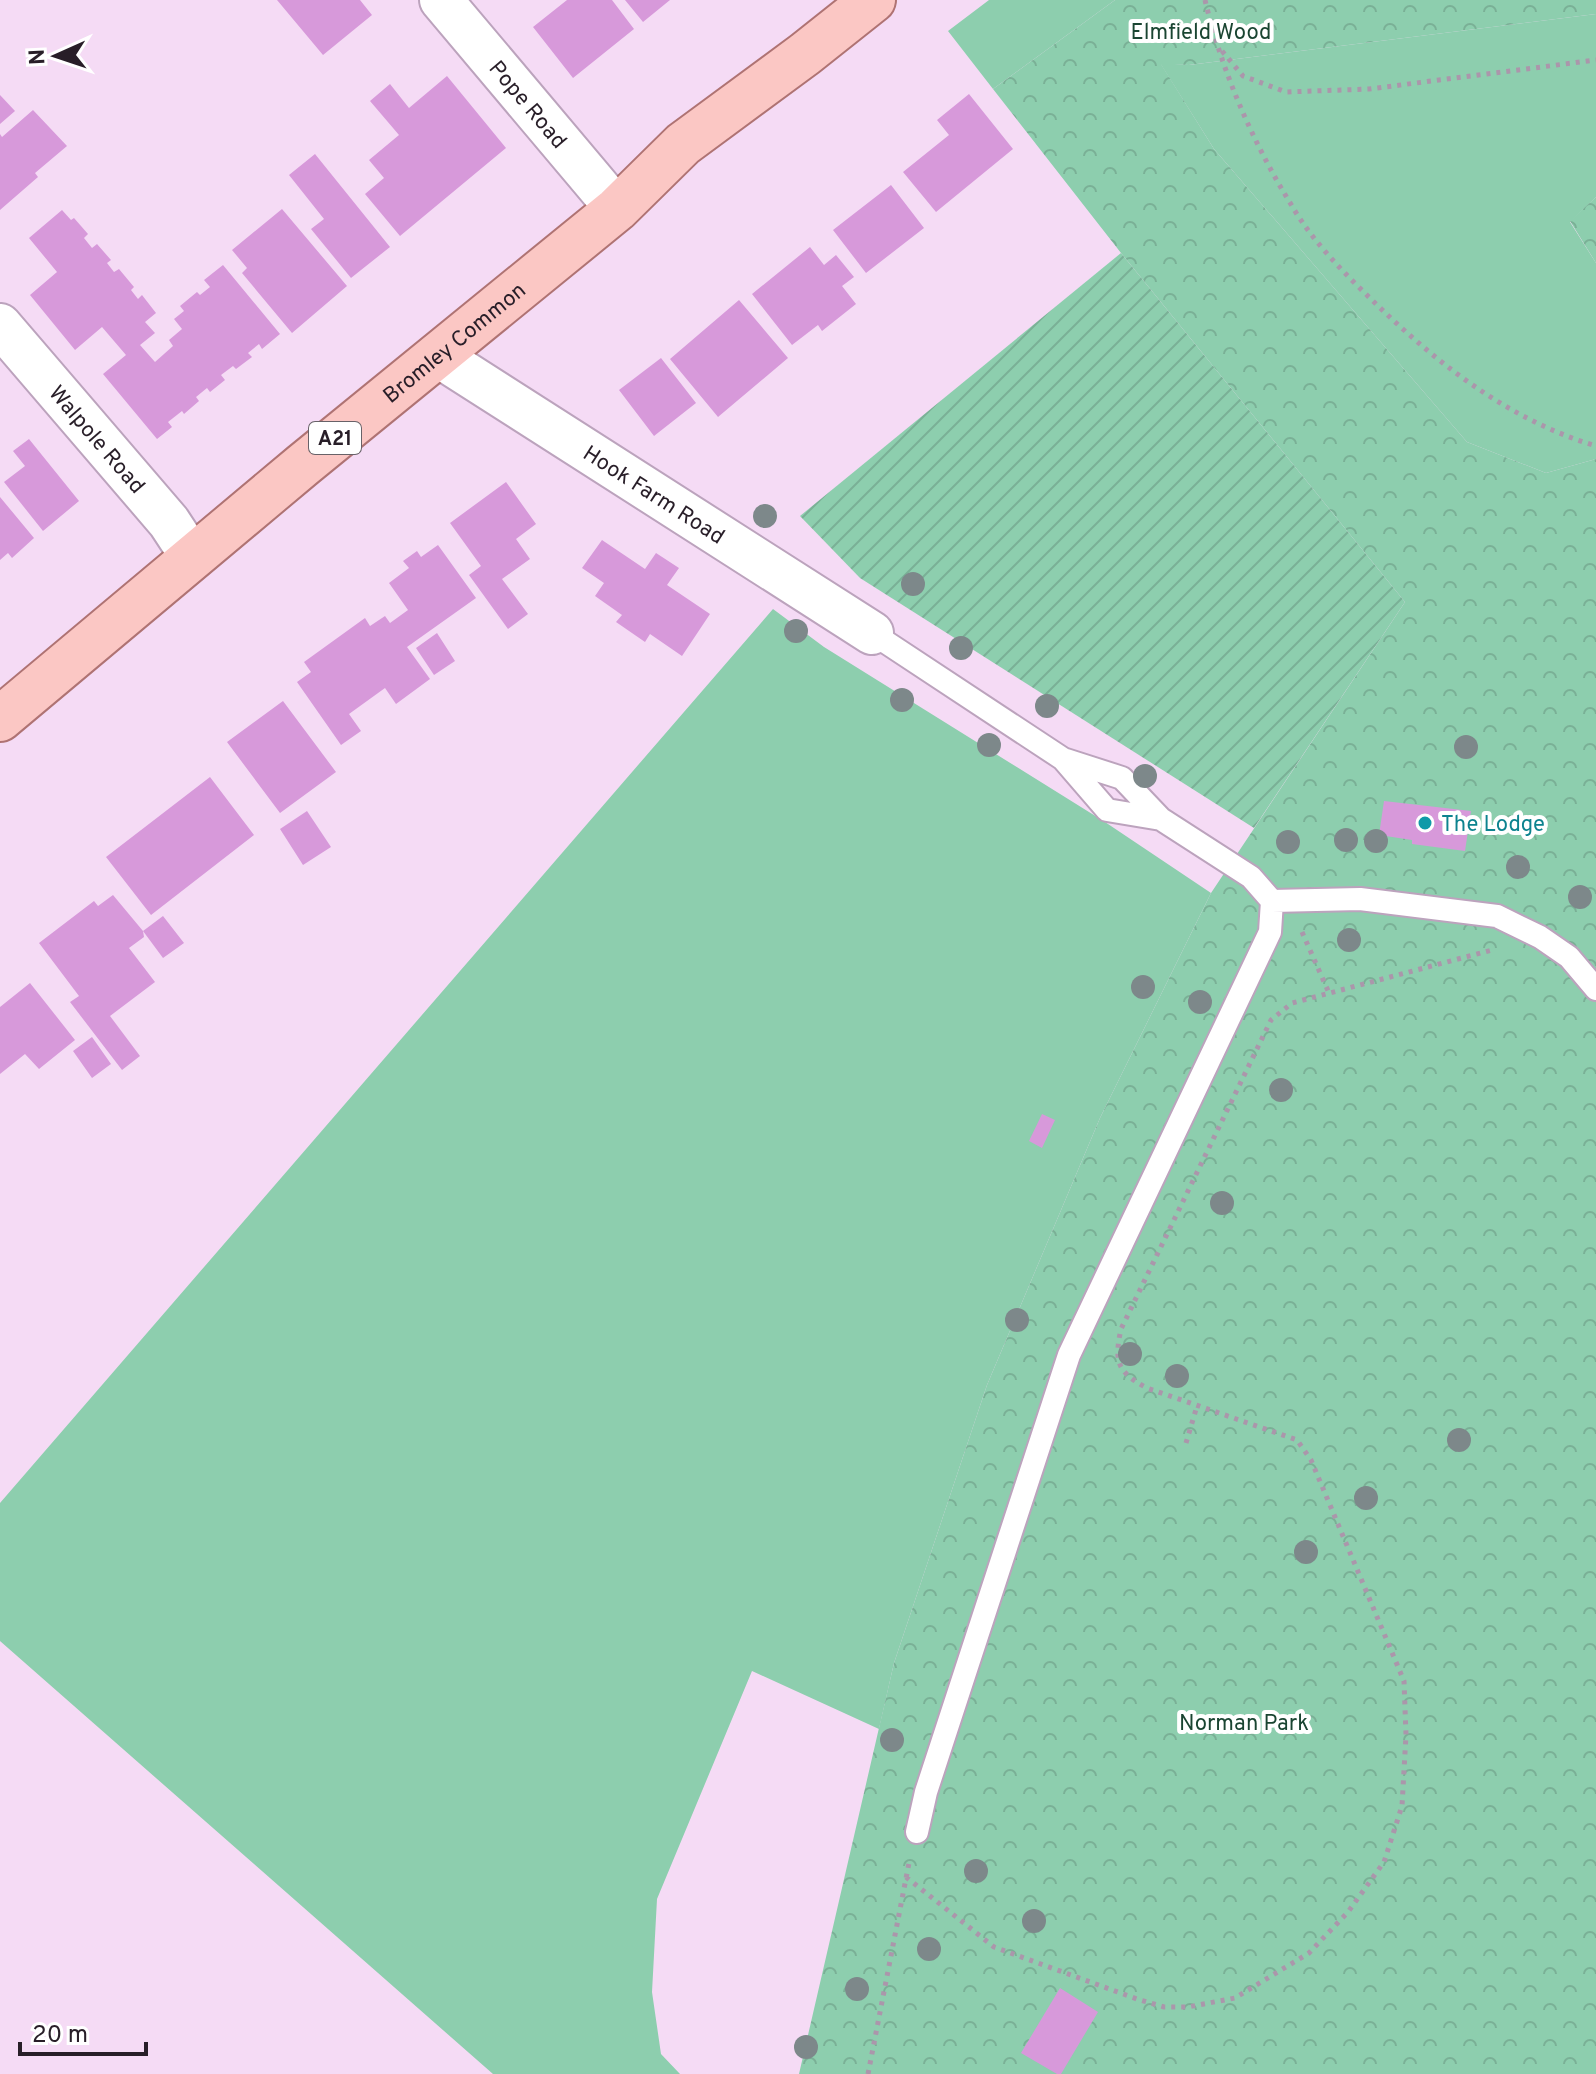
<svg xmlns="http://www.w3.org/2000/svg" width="1596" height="2074" viewBox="0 0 1596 2074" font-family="Overpass,sans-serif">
<defs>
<pattern id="forest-crowns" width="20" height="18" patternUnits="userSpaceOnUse" patternTransform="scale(2)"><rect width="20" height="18" fill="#8dceae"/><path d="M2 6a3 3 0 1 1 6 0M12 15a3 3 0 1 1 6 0" fill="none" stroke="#7ab096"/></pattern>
<pattern id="garden-furrows" width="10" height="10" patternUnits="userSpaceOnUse" patternTransform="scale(2)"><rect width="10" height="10" fill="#8dceae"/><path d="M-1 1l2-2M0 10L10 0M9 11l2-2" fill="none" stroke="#7ab096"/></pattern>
</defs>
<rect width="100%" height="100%" fill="#f5dbf5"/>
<!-- grass -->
<path fill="#8dceae" d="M 989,0 L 1115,0 L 993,89 L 948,31 Z
M 1596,14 L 1596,197 L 1570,222 L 1596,263 L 1596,459 L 1546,473 L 1467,442 L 1214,149 L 1160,63 L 1189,65 Z
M 773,609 L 824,647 L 1105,822 L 1211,893 L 1100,1118 L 987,1385 L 894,1663 L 879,1729 L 752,1671 L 657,1899 L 652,1992 L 661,2054 L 680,2074 L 493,2074 L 0,1641 L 0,1503 Z"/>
<!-- forest -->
<path fill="url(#forest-crowns)" d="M 1115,0 L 1596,0 L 1596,14 L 1189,65 L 1161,64 L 1214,149 L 1467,442 L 1546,473 L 1596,459 L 1596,2074 L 799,2074 L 894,1663 L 987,1385 L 1100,1118 L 1211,893 L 1405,602 L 1121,253 L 993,89 Z
M 1596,197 L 1596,263 L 1570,221 Z"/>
<!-- garden -->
<path fill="url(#garden-furrows)" d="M 1121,253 L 1405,602 L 1254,828 L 860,578 L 800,516 Z"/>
<!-- building -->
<path fill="#d799da" d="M 277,0 L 360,0 L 372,15 L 323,55 Z
M 567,0 L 612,0 L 634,29 L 573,78 L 533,27 Z
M 625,0 L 670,0 L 643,22 Z
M 447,76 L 506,148 L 400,236 L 365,194 L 384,178 L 369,160 L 399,135 L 370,101 L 390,84 L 409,108 Z
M 969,94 L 1013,149 L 936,212 L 903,172 L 949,135 L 937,120 Z
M 0,95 L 15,111 L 0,124 Z
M 33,110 L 67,146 L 35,173 L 38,177 L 0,210 L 0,134 L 2,137 Z
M 315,154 L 390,247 L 351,278 L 311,229 L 324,219 L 289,175 Z
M 891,185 L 924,228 L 866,273 L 833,230 Z
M 282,209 L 347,286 L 292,333 L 242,273 L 247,268 L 232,250 Z
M 62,210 L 71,220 L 74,218 L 88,234 L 84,238 L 92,248 L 97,244 L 111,260 L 107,263 L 114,272 L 119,269 L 134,287 L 131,290 L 138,299 L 142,295 L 156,313 L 145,322 L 155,333 L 140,345 L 155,362 L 173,346 L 169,340 L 182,329 L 174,319 L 184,311 L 180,306 L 197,292 L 200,295 L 210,287 L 204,280 L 223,265 L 280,334 L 262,349 L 259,344 L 248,353 L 252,357 L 236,369 L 233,366 L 221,375 L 225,380 L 210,392 L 207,388 L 196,397 L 199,401 L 184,414 L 182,411 L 168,422 L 172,427 L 157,439 L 103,374 L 126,355 L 102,327 L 75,350 L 30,295 L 57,272 L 29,238 Z
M 810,247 L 824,265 L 836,255 L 854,277 L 842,286 L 856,304 L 822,331 L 818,325 L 792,345 L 752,294 Z
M 739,300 L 788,358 L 718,417 L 670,359 Z
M 661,358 L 696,403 L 654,436 L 619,390 Z
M 29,439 L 79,501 L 43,531 L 4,482 L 25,466 L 13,451 Z
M 506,482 L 536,524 L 516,539 L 530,559 L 502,579 L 528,614 L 508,629 L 469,575 L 481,566 L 450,523 Z
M 0,497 L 34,538 L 12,558 L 8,553 L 0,560 Z
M 602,540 L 645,569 L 656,553 L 679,568 L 667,585 L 710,614 L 682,656 L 650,634 L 645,642 L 616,622 L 622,615 L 595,596 L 604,583 L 582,568 Z
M 438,545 L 476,598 L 407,647 L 430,679 L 396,704 L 385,688 L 349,714 L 361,731 L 341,745 L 297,682 L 311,672 L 304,662 L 365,618 L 370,626 L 385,616 L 390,623 L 408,610 L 389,583 L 409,568 L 403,561 L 417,551 L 421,557 Z
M 437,633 L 455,661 L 434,675 L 416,648 Z
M 283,701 L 336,772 L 280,813 L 227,742 Z
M 210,777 L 254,835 L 151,915 L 106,857 Z
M 1384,801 L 1471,811 L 1465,851 L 1412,844 L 1412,840 L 1379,835 Z
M 307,811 L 331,847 L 303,865 L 280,829 Z
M 113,895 L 143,931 L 163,916 L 184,943 L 163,958 L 143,931 L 144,937 L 129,948 L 155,982 L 110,1016 L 140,1056 L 122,1070 L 70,1002 L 79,996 L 39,943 L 94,901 L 98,906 Z
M 30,983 L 75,1040 L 39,1069 L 25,1054 L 0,1074 L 0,1007 Z
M 92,1037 L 111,1064 L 92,1078 L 73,1051 Z
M 1042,1114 L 1055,1120 L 1042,1148 L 1029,1141 Z
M 1060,1988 L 1098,2012 L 1061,2074 L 1057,2074 L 1021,2053 Z"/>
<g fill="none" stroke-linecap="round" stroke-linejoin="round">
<defs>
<path id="service" d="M 872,633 L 1063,759 L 1122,778 L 1161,819 L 1251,877 L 1272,901 L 1270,932 L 1069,1355 L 926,1792 L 917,1832
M 1063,759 L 1107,810 L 1161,819
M 1272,901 L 1360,899 L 1497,916 L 1540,937 L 1569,957 L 1596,989"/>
<g id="minor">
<path id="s1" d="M 441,0 L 617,209"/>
<path id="s2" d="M 0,325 L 169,522 L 192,557"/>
<path id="s3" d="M 437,355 L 872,633"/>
</g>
<g id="primary">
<path id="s4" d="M 0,719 L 303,465 L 617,209 L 683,144 L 805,54 L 873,0"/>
</g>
</defs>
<!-- service casing -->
<use href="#service" stroke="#bca3bd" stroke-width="26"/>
<!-- minor casing -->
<use href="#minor" stroke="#bca3bd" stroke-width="46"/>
<!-- primary casing -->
<use href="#primary" stroke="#af7373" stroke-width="48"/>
<!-- path -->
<path stroke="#ab96ab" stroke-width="5" stroke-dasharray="4 6" stroke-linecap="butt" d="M 1205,0 C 1222,72 1253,143 1292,206 C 1313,242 1345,274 1374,302 C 1439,365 1509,420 1596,446
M 1222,51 L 1243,76 L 1286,92 L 1369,89 L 1596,60
M 1302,932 L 1329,993
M 1186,1443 L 1197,1406
M 906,1877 L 994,1947 L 1137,1999 L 1164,2007 L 1188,2007 L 1235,1998 L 1309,1953 L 1348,1912 L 1384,1862 L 1402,1806 L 1406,1735 L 1404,1681 L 1311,1460 L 1297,1440 L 1147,1388 C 1117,1372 1114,1362 1121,1329 L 1271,1020 L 1292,1003 L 1492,950
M 868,2074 L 909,1863"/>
<!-- service -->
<use href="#service" stroke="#fff" stroke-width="22"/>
<!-- minor -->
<use href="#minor" stroke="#fff" stroke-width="42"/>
<!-- primary -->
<use href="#primary" stroke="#fbc7c4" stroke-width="44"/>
</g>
<!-- trees -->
<g fill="#7d888a">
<circle cx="765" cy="516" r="12"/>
<circle cx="913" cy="584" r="12"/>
<circle cx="796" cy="631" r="12"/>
<circle cx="961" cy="648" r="12"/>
<circle cx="902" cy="700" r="12"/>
<circle cx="1047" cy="706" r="12"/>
<circle cx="989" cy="745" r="12"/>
<circle cx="1466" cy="747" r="12"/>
<circle cx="1145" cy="776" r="12"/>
<circle cx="1346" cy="840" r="12"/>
<circle cx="1376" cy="841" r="12"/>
<circle cx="1288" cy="842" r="12"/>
<circle cx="1518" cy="867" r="12"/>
<circle cx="1580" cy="897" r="12"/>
<circle cx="1349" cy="940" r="12"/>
<circle cx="1143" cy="987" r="12"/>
<circle cx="1200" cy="1002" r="12"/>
<circle cx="1281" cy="1090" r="12"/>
<circle cx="1222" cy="1203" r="12"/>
<circle cx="1017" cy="1320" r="12"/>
<circle cx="1130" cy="1354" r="12"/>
<circle cx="1177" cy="1376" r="12"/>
<circle cx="1459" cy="1440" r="12"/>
<circle cx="1366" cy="1498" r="12"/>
<circle cx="1306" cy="1552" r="12"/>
<circle cx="892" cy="1740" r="12"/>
<circle cx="976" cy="1871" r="12"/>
<circle cx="1034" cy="1921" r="12"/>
<circle cx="929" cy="1949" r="12"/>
<circle cx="857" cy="1989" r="12"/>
<circle cx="806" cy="2047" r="12"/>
</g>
<!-- markers -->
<circle fill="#0f9aa8" stroke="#fff" stroke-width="3" cx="1425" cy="823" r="8"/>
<g text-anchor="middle" stroke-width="8" stroke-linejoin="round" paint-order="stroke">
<!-- shield labels -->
<rect fill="#fff" stroke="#686268" stroke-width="2" x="309" y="422" width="52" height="32" rx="6"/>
<g font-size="20" font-weight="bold" fill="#281e28">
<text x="335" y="445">A21</text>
</g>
<!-- park labels -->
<g font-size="22" fill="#1a4532" stroke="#fff">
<text x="1201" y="39">Elmfield Wood</text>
<text x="1244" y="1730">Norman Park</text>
</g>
<!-- street labels -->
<g font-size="22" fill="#281e28" stroke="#fff">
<text dy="8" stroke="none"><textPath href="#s1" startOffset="136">Pope Road</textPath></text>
<text dy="8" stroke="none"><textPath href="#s4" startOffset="590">Bromley Common</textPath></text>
<text dy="8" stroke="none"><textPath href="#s2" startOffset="150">Walpole Road</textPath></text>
<text dy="8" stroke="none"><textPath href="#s3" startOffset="258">Hook Farm Road</textPath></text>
</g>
<!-- culture labels -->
<g font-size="22" fill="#0d838f" stroke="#fff" text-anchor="start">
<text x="1441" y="831">The Lodge</text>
</g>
</g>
<!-- north arrow -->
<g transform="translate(56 56) rotate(267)" stroke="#ffffff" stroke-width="6" paint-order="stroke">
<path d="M0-6L14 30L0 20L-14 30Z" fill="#281e28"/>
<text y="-12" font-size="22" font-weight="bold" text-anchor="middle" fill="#281e28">N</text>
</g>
<!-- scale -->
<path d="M20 2042v12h126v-12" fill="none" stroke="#281e28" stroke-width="4"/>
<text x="32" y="2042" font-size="24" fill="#281e28" stroke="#ffffff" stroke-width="6" paint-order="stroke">20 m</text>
</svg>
